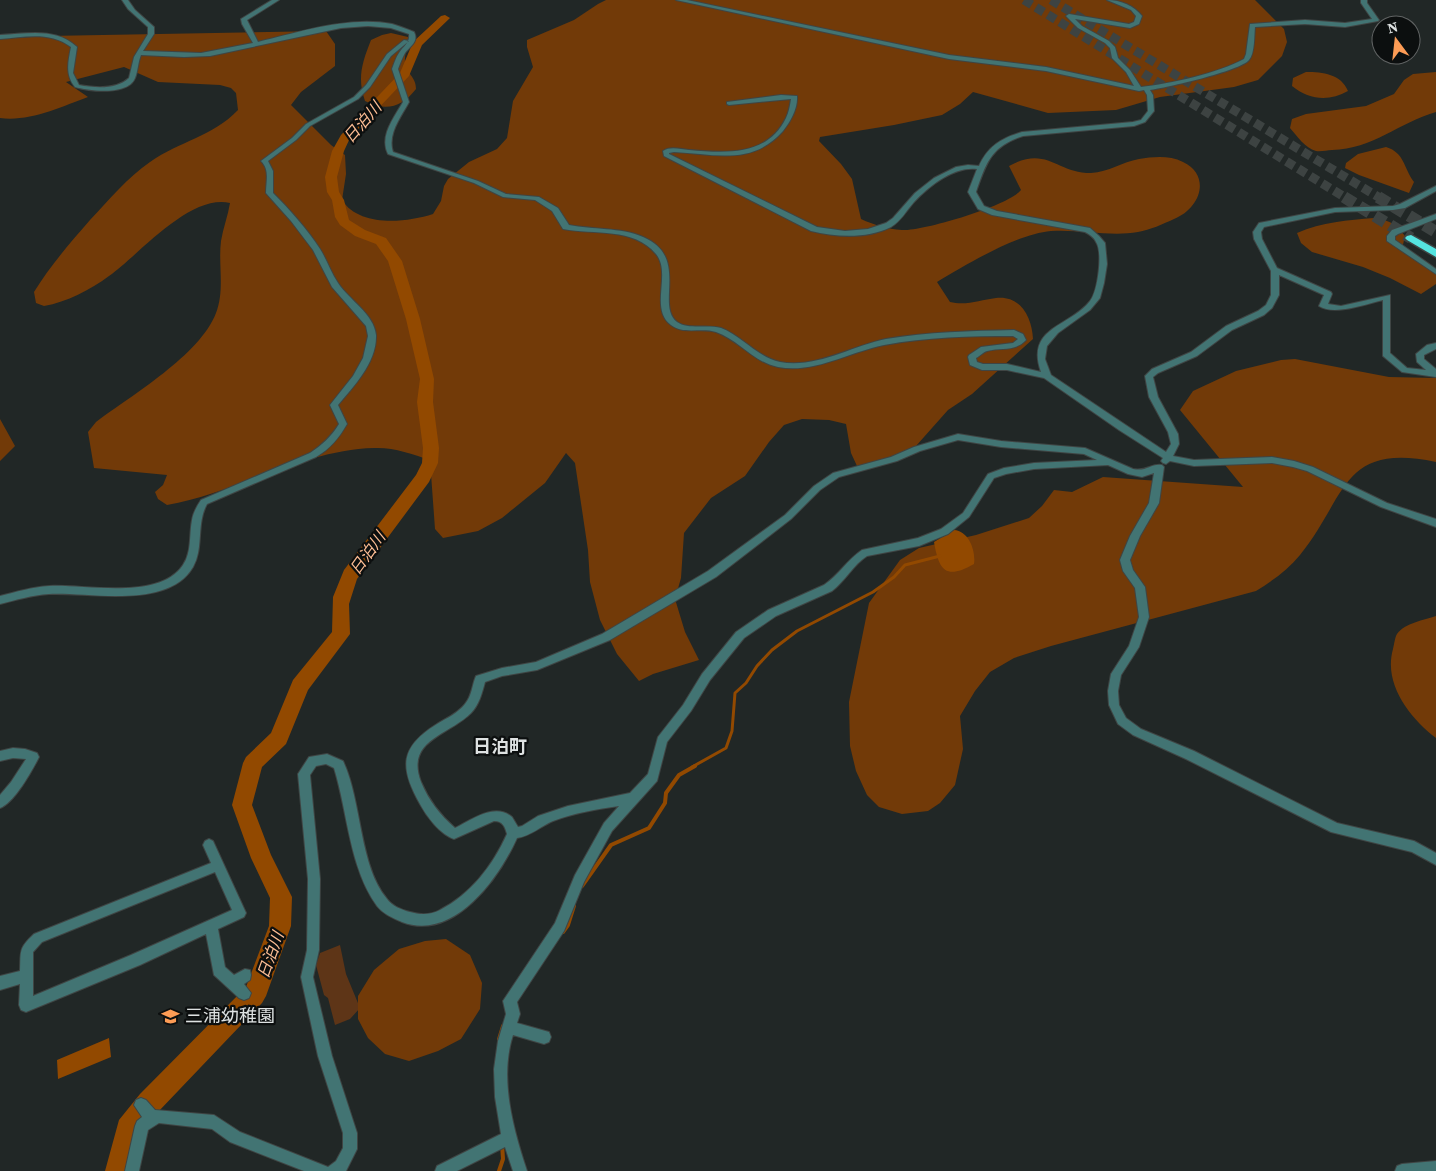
<svg xmlns="http://www.w3.org/2000/svg" width="1436" height="1171" viewBox="0 0 1436 1171" font-family="'Source Serif 4','Noto Sans JP',serif">
<rect width="100%" height="100%" fill="#212726"/>
<!-- green -->
<path fill="#5e3517" d="M 340,945 L 346,974 L 360,1008 L 350,1019 L 335,1025 L 328,998 L 324,995 L 316,965 L 320,953 Z"/>
<!-- forest -->
<path fill="#723a08" d="M 606,0 L 1255,0 L 1284,29 L 1287,42 L 1282,56 L 1258,80 L 1234,87 L 1160,97 L 1116,110 L 1048,113 L 973,92 L 960,104 L 942,115 L 894,125 L 820,137 L 819,141 L 841,164 L 852,179 L 861,219 C 874,225 887,229 902,230 C 923,231 1008,206 1021,190 L 1009,166 C 1047,145 1056,173 1091,173 C 1109,172 1122,162 1139,159 C 1153,157 1169,155 1183,162 C 1212,176 1200,209 1174,219 C 1163,224 1150,230 1138,232 C 1110,237 1080,229 1051,231 C 1017,234 967,264 937,282 L 950,302 C 966,306 980,300 996,298 C 1021,295 1032,318 1033,339 L 972,394 L 948,410 L 908,455 L 869,469 L 857,466 L 851,453 L 846,424 L 829,420 L 802,419 L 784,425 L 769,442 L 745,476 L 711,498 L 684,533 L 681,578 L 675,599 L 685,632 L 699,660 L 653,674 L 639,681 L 617,654 L 600,620 L 590,582 L 588,550 L 575,463 L 566,453 L 545,483 L 502,518 L 478,531 L 443,538 L 435,529 L 430,460 C 412,454 393,447 374,448 C 302,450 237,493 167,505 L 158,499 L 155,492 L 163,485 L 167,475 L 94,468 L 88,432 L 96,422 C 132,395 200,355 216,313 C 225,290 218,264 221,241 C 223,228 228,216 230,203 C 189,194 139,255 109,276 C 90,290 67,302 44,306 L 36,303 L 34,292 C 50,266 70,243 90,220 C 109,200 127,178 150,162 C 180,141 212,137 238,110 L 236,93 L 231,88 L 220,85 L 158,82 L 124,67 L 66,82 L 88,97 C 61,107 29,122 0,118 L 0,39 L 47,36 L 326,31 L 335,44 L 335,66 L 301,92 L 291,105 L 331,145 L 345,155 L 346,174 L 342,200 C 359,227 405,223 433,214 L 441,201 L 444,186 L 448,179 L 469,162 L 497,149 L 507,138 L 513,101 L 533,67 L 527,47 L 527,40 L 574,20 L 598,4 Z
M 391,33 L 408,37 C 409,46 404,54 405,62 C 406,74 416,76 416,89 C 402,107 386,112 365,101 C 357,78 362,63 371,40 L 382,35 Z
M 1306,72 C 1323,72 1341,74 1348,91 C 1329,102 1309,100 1292,86 L 1293,78 Z
M 1436,72 L 1436,112 C 1398,123 1373,149 1332,150 C 1327,150 1321,152 1316,151 C 1305,148 1297,136 1290,128 L 1292,119 L 1306,114 L 1366,106 L 1394,94 L 1404,80 L 1413,74 Z
M 1386,147 C 1405,153 1403,167 1414,182 L 1409,193 L 1359,175 L 1345,168 L 1346,163 L 1358,154 Z
M 1374,218 C 1390,220 1395,224 1405,236 L 1402,249 L 1436,273 L 1436,284 L 1421,294 L 1390,278 L 1363,267 L 1312,252 L 1301,243 L 1297,233 C 1322,222 1348,220 1374,218 Z
M 1295,359 L 1389,377 L 1436,378 L 1436,462 C 1341,442 1347,497 1300,555 C 1288,570 1272,581 1256,591 L 1051,646 L 1014,658 L 990,672 L 975,691 L 960,716 L 963,749 L 955,785 L 940,803 L 928,811 L 902,814 L 879,807 L 867,795 L 856,771 L 850,746 L 849,702 L 869,603 L 900,560 L 919,548 L 976,535 L 1029,518 L 1042,506 L 1054,490 L 1072,492 L 1103,477 L 1243,487 L 1180,410 L 1193,391 L 1236,371 L 1281,360 Z
M 0,419 L 15,446 L 0,461 Z
M 1436,616 L 1436,738 C 1410,718 1383,684 1393,649 C 1394,645 1395,637 1397,634 C 1405,623 1424,620 1436,616 Z
M 446,939 L 470,955 L 482,983 L 480,1009 L 461,1039 L 438,1051 L 409,1061 L 385,1054 L 368,1038 L 358,1019 L 358,996 L 374,970 L 399,949 L 425,941 Z"/>
<!-- water -->
<path fill="#924900" d="M 954,530 C 969,531 976,551 974,564 C 946,580 939,571 934,542 Z
M 109,1038 L 111,1057 L 58,1079 L 57,1060 Z"/>
<g fill="none" stroke-linecap="round" stroke-linejoin="round">
<!-- stream-far1 -->
<path stroke="#924900" stroke-width="3" d="M 692,767 L 726,748 L 732,731 L 735,693 L 746,683 L 757,666 L 772,650 L 797,631 L 873,592 L 894,577 L 905,565 L 940,556"/>
<!-- stream -->
<path stroke="#924900" stroke-width="4" d="M 582,886 L 611,845 L 649,828 L 665,803 L 666,793 L 679,775 L 695,766
M 563,932 L 568,925 L 574,906
M 499,1039 L 503,1026
M 499,1171 L 503,1159 L 502,1144"/>
<!-- river -->
<path fill="#924900" fill-rule="evenodd" d="M 445,15 L 450,18 L 422,45 L 409,76 L 350,138 L 344,151 L 337,177 L 339,192 L 344,200 L 349,220 L 365,230 L 386,238 L 402,261 L 420,319 L 434,379 L 433,402 L 439,448 L 438,463 L 429,482 L 357,579 L 349,604 L 350,634 L 308,690 L 286,744 L 262,767 L 252,805 L 271,855 L 292,897 L 291,926 L 266,996 L 262,1003 L 158,1112 L 139,1135 L 131,1171 L 105,1171 L 119,1120 L 140,1094 L 246,987 L 269,926 L 270,898 L 251,858 L 232,805 L 243,763 L 246,757 L 271,733 L 293,680 L 332,632 L 333,597 L 344,570 L 416,475 L 422,463 L 423,448 L 417,402 L 420,379 L 406,319 L 388,261 L 376,244 L 355,236 L 340,225 L 335,217 L 332,200 L 327,192 L 325,177 L 332,151 L 341,135 L 400,73 L 413,42 L 441,16 Z"/>
<!-- motorway-tunnel-far1 -->
<path stroke="#3d4342" stroke-width="9" stroke-dasharray="9 5" stroke-linecap="butt" d="M 1024,0 L 1346,198
M 1051,0 L 1380,198"/>
<!-- motorway-tunnel -->
<path stroke="#3d4342" stroke-width="12" stroke-dasharray="12 6" stroke-linecap="butt" d="M 1344,197 L 1411,238
M 1378,197 L 1436,232"/>
<defs>
<path id="minor" d="M 122,0 L 128,0 L 135,10 L 154,27 L 154,34 L 143,51 L 201,53 L 253,43 L 242,24 L 241,19 L 272,0 L 279,0 L 247,20 L 258,42 C 300,32 348,16 392,24 C 399,26 407,29 414,32 C 419,42 410,46 405,53 C 402,58 400,64 398,69 L 409,102 C 401,117 387,134 393,152 L 478,181 L 506,194 L 539,197 L 558,208 L 569,225 C 593,230 620,227 643,237 C 690,257 655,305 677,322 C 688,330 708,324 721,328 C 742,336 757,357 780,362 C 815,369 852,346 886,339 C 928,332 971,331 1014,330 L 1023,334 L 1026,340 C 1015,352 1001,347 987,351 C 983,352 980,356 976,358 L 977,362 L 983,364 L 1007,364 L 1041,372 C 1025,327 1070,327 1090,301 C 1098,291 1103,252 1096,242 C 1094,237 1089,234 1085,232 L 992,215 L 978,209 L 968,192 L 977,169 C 954,166 929,186 914,202 C 906,211 901,221 891,227 C 867,239 836,237 811,231 L 664,156 L 663,151 C 670,146 680,149 689,150 C 725,153 767,157 786,118 C 789,112 790,105 791,99 L 729,105 L 727,104 L 727,102 L 781,95 L 797,96 C 798,108 791,121 783,131 C 752,166 715,154 674,152 L 669,153 L 669,154 L 817,227 L 845,231 L 868,229 L 886,223 L 893,218 L 915,193 L 934,178 L 956,167 L 968,165 L 979,166 C 988,146 1002,138 1022,132 L 1133,122 L 1141,120 L 1148,111 L 1147,95 L 1144,90 L 1139,91 L 1046,71 L 949,59 L 676,0 L 687,0 L 949,55 L 1046,67 L 1134,86 L 1126,72 L 1112,58 L 1110,48 L 1105,43 L 1078,28 L 1066,16 L 1069,14 L 1129,24 L 1134,22 L 1136,16 L 1131,10 L 1107,0 C 1121,0 1134,6 1142,16 L 1139,24 L 1130,28 L 1075,19 L 1082,26 L 1109,41 L 1115,47 L 1118,58 L 1130,70 L 1141,87 C 1169,84 1219,73 1244,59 L 1246,54 L 1250,24 L 1305,20 L 1345,23 L 1372,19 L 1361,3 L 1361,0 L 1367,0 L 1367,3 L 1379,20 L 1378,21 L 1345,27 L 1305,24 L 1255,27 C 1254,36 1255,53 1249,60 C 1240,71 1165,88 1150,90 L 1153,95 L 1154,111 L 1145,122 L 1134,126 L 1023,136 C 991,146 986,163 976,192 L 984,206 L 997,211 L 1090,228 L 1099,236 L 1105,243 L 1107,264 L 1104,283 L 1100,298 L 1090,310 L 1058,333 L 1047,346 L 1045,359 L 1051,375 L 1166,452 L 1171,444 L 1168,432 L 1149,397 L 1145,376 L 1152,369 L 1191,352 L 1226,326 L 1258,311 L 1266,305 L 1271,295 L 1271,271 L 1254,239 L 1253,232 L 1259,223 L 1335,208 L 1393,206 L 1400,204 L 1436,186 L 1436,191 L 1405,208 L 1393,210 L 1335,212 L 1264,227 L 1261,232 L 1262,239 L 1277,268 L 1331,292 L 1332,294 L 1328,304 L 1341,306 L 1390,295 L 1390,353 L 1407,368 L 1426,370 L 1417,362 L 1416,354 L 1427,345 L 1436,343 L 1436,349 L 1424,355 L 1424,359 L 1436,369 L 1436,377 L 1402,372 L 1383,356 L 1383,300 C 1366,304 1334,316 1319,306 L 1324,295 L 1279,275 L 1279,295 L 1272,308 L 1264,315 L 1232,330 L 1197,356 L 1158,373 L 1153,377 L 1158,397 L 1178,434 L 1179,444 L 1173,456 L 1194,460 L 1272,457 L 1294,461 L 1313,467 L 1387,503 L 1436,519 L 1436,527 L 1381,507 L 1307,471 L 1293,467 L 1272,463 L 1194,466 L 1170,461 L 1166,464 L 1163,463 L 1161,461 L 1163,458 L 1119,430 L 1044,378 L 1007,370 L 982,370 L 970,365 L 968,357 L 969,355 L 981,347 L 1013,343 L 1018,339 L 1013,336 C 970,336 926,337 884,345 C 849,352 814,374 778,367 C 753,362 739,340 716,332 C 702,327 684,335 671,325 C 649,309 672,273 656,254 C 634,227 594,235 563,229 L 552,211 L 535,200 L 503,197 L 474,183 L 388,154 C 379,136 394,118 403,102 L 392,69 C 394,64 396,57 399,53 C 404,45 410,43 409,34 L 391,28 L 368,26 L 341,28 L 210,56 L 184,57 L 141,55 C 138,62 138,71 135,78 C 128,96 89,91 75,87 C 65,75 68,62 71,47 C 50,31 25,37 0,39 L 0,35 C 26,34 56,27 77,47 L 73,73 L 79,85 C 95,88 116,90 129,78 L 134,57 L 148,34 L 148,27 L 128,9 Z
M 404,40 L 409,41 L 391,56 L 370,87 L 358,99 L 310,126 L 296,140 L 268,161 L 273,171 L 273,193 C 290,210 307,229 320,249 C 327,260 331,273 338,283 C 349,300 374,314 376,335 C 377,362 354,386 338,405 L 347,424 C 339,438 330,449 316,457 L 207,504 C 196,524 204,548 193,567 C 168,610 89,592 49,594 C 32,595 16,600 0,604 L 0,596 C 16,592 32,587 49,586 C 85,584 159,601 183,565 C 192,552 189,535 192,520 C 193,513 197,506 201,500 L 310,453 C 322,445 331,437 339,424 L 330,405 L 353,376 L 363,358 L 368,336 L 366,326 L 332,287 L 313,250 L 291,221 L 266,193 C 266,181 270,170 261,161 L 292,138 L 306,124 L 354,97 L 366,85 L 387,54 Z
M 1436,214 L 1436,219 L 1398,234 L 1395,236 L 1395,240 L 1436,269 L 1436,274 L 1387,241 L 1387,236 L 1392,230 Z
M 958,434 L 1001,441 L 1085,448 L 1133,469 C 1147,472 1151,463 1162,465 L 1164,467 L 1159,503 L 1140,536 L 1130,560 L 1133,570 L 1145,587 L 1149,617 L 1139,647 L 1121,675 L 1118,691 L 1119,705 L 1126,718 L 1141,729 L 1194,751 L 1337,823 L 1414,841 L 1436,853 L 1436,865 L 1412,852 L 1331,832 L 1186,759 L 1133,735 L 1118,724 L 1109,705 L 1108,691 L 1111,674 L 1129,646 L 1139,617 L 1135,588 L 1123,571 L 1120,560 L 1130,536 L 1149,503 L 1154,473 L 1142,477 L 1128,474 L 1108,465 L 1034,469 L 1006,474 L 994,478 L 969,517 L 948,534 L 919,546 L 867,556 C 853,565 845,581 832,591 L 776,616 L 744,638 L 710,680 L 691,711 L 667,742 L 657,781 L 612,831 L 584,882 L 564,931 L 517,1002 L 520,1014 L 517,1023 L 549,1032 L 551,1037 L 549,1042 L 544,1044 L 513,1035 C 499,1078 513,1129 527,1171 L 513,1171 L 505,1147 L 457,1171 L 435,1171 L 437,1166 L 501,1134 L 495,1097 L 494,1069 L 498,1041 L 506,1014 L 503,1001 L 555,923 L 575,875 L 604,823 L 619,806 C 597,809 574,813 553,821 C 541,826 531,836 517,838 C 499,878 454,942 402,922 C 393,918 383,914 377,906 C 349,867 348,813 334,768 L 326,764 L 316,766 L 310,775 L 320,879 L 319,950 L 313,977 L 332,1056 L 357,1133 L 357,1149 L 346,1171 L 304,1171 L 230,1142 L 212,1129 L 159,1123 L 148,1130 L 139,1171 L 125,1171 L 135,1126 L 137,1121 L 142,1117 L 134,1105 L 136,1100 L 141,1098 L 146,1100 L 155,1110 L 214,1115 L 240,1132 L 328,1167 L 336,1161 L 343,1148 L 343,1133 L 318,1056 L 301,977 L 307,950 L 308,879 L 298,774 L 309,757 L 327,754 L 343,761 C 362,801 359,866 387,899 C 392,906 402,910 410,912 C 420,915 431,915 440,910 C 471,894 493,865 507,834 C 505,827 503,821 494,821 L 454,839 C 440,834 427,817 420,804 C 399,767 400,747 437,724 C 447,718 458,713 465,704 C 472,696 472,685 476,676 L 502,668 L 536,662 L 602,634 L 708,571 L 785,515 L 814,486 L 833,473 L 891,457 L 914,447 ZM 958,440 L 1001,447 L 1084,454 L 1097,460 L 1034,463 L 1004,468 L 988,474 L 963,513 L 941,529 L 918,538 L 862,550 C 847,560 839,575 824,585 L 768,610 L 736,632 L 702,674 L 683,705 L 658,737 L 648,774 L 630,793 L 568,806 L 538,816 L 522,826 L 518,827 C 516,824 514,820 512,817 C 495,802 471,820 455,828 C 440,815 429,801 421,782 C 405,740 448,736 471,713 C 479,705 482,693 485,682 L 502,676 L 537,670 L 610,640 L 716,577 L 791,519 L 820,490 L 839,477 L 897,461 L 920,451 Z
M 13,748 L 25,749 L 37,753 L 39,757 C 32,771 14,803 0,808 L 0,795 L 11,782 L 26,759 L 13,758 L 0,761 L 0,751 Z
M 209,839 L 213,841 L 246,913 L 244,917 L 218,929 L 225,967 L 234,975 L 245,969 L 250,970 L 251,975 L 250,980 L 244,984 L 251,993 L 249,998 L 244,1000 L 239,998 L 214,975 L 206,934 L 140,965 L 26,1012 L 21,1010 L 19,1005 L 20,984 L 0,990 L 0,976 L 20,971 C 21,951 18,949 34,934 L 211,863 L 203,845 L 205,841 ZM 215,872 L 232,910 L 131,955 L 33,996 L 33,952 L 42,942 Z
M 1436,1161 L 1436,1171 L 1395,1171 L 1397,1166 L 1402,1164 Z"/>
<path id="motorway" d="M 1411,235 L 1436,249 L 1436,257 L 1407,240 L 1405,238 L 1407,236 Z"/>
</defs>
<!-- minor casing -->
<use href="#minor" stroke="#3f4544" stroke-width="2"/>
<!-- motorway casing -->
<use href="#motorway" stroke="#3f4544" stroke-width="3"/>
<!-- minor -->
<use href="#minor" fill="#427473" fill-rule="evenodd"/>
<!-- motorway -->
<use href="#motorway" fill="#55e4e0" fill-rule="evenodd"/>
</g>
<!-- icons -->
<defs>
<symbol id="school-bare" viewBox="-9 -9 18 18"><path d="M0-5L7-2L0 1L-7-2ZM-4 1L0 2.5L4 1V4Q0 6-4 4Z" fill="#fd9c55" stroke="#0c0f0f" stroke-width="2.5" paint-order="stroke"/></symbol>
</defs>
<g fill-rule="evenodd">
<use href="#school-bare" x="158" y="1004" width="25" height="25"/>
</g>
<g text-anchor="middle" stroke-width="4.5" stroke-linejoin="round" paint-order="stroke">
<!-- water labels -->
<g font-size="16" font-style="italic" fill="#fcbd94" stroke="#0c0f0f">
<text transform="translate(362 122) rotate(-49)" y="6">日泊川</text>
<text transform="translate(367 553) rotate(-54)" y="6">日泊川</text>
<text transform="translate(270 955) rotate(-70)" y="6">日泊川</text>
</g>
<!-- quarter labels -->
<g font-size="18" font-weight="bold" fill="#dee2e2" stroke="#0c0f0f">
<text x="500" y="753">日泊町</text>
</g>
<!-- near-poi labels -->
<g font-size="18" fill="#dee2e2" stroke="#0c0f0f" text-anchor="start">
<text x="185" y="1022">三浦幼稚園</text>
</g>
</g>
<!-- north arrow -->
<g transform="translate(1396 40) rotate(345)"><circle r="24" fill="#0c0f0f" stroke="#606363"/>
<path d="M0-4L9 19L0 12L-9 19Z" fill="#fd9c55"/>
<text y="-8" font-size="14" font-weight="bold" text-anchor="middle" fill="#dee2e2">N</text>
</g>
</svg>
